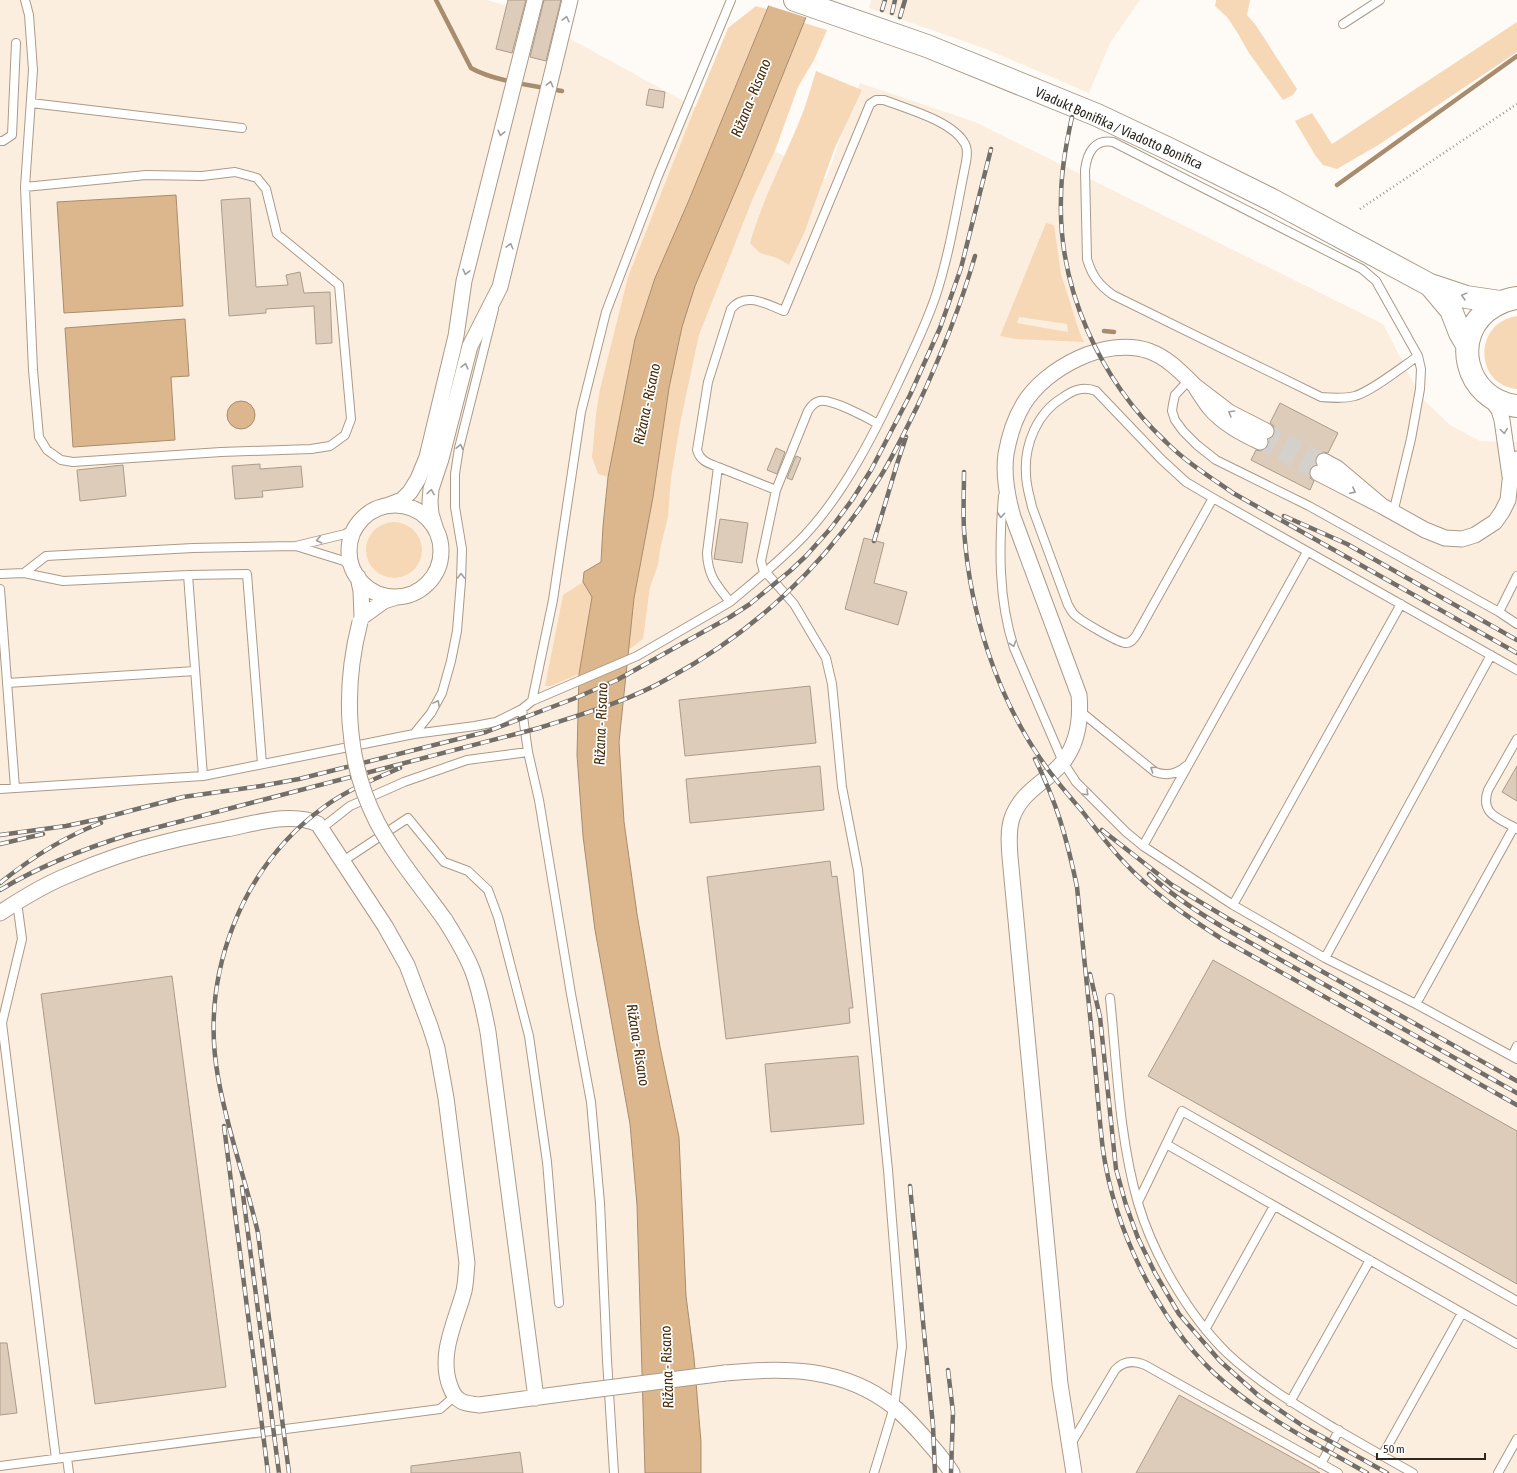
<svg xmlns="http://www.w3.org/2000/svg" width="1517" height="1473" viewBox="0 0 1517 1473" font-family="'Asap Condensed',sans-serif">
<rect width="100%" height="100%" fill="#fefbf7"/>
<!-- built -->
<path fill="#fceedf" d="M 0,0 L 487,0 L 514,8 L 826,179 L 860,83 L 975,122 L 1383,324 L 1413,382 L 1424,400 L 1450,425 L 1480,441 L 1517,442 L 1517,1473 L 0,1473 Z
M 871,0 L 1140,0 L 1110,43 L 1089,93 L 986,49 L 869,8 Z"/>
<!-- green -->
<path fill="#f7d8b6" fill-rule="evenodd" d="M 1216,0 L 1250,0 L 1247,15 L 1255,24 L 1297,89 L 1293,95 L 1283,100 L 1249,53 L 1237,32 L 1227,17 L 1215,6 Z
M 756,6 L 767,9 L 689,200 L 654,280 L 635,339 L 608,477 L 598,474 L 592,457 L 596,414 L 600,389 L 628,277 L 690,120 L 728,28 Z
M 801,22 L 827,30 L 814,60 L 798,87 L 776,148 L 753,198 L 699,335 L 681,419 L 671,478 L 668,517 L 660,549 L 658,565 L 650,587 L 643,639 L 627,651 L 634,598 L 653,497 L 669,388 L 682,327 L 695,286 L 746,166 L 784,63 Z
M 1517,22 L 1517,52 L 1380,144 L 1337,169 L 1323,165 L 1315,155 L 1295,121 L 1312,113 L 1332,144 Z
M 816,71 L 862,90 L 834,150 L 805,231 L 789,265 L 777,258 L 760,253 L 750,243 C 763,197 786,156 803,112 C 808,98 812,84 816,71 Z
M 1046,223 L 1054,225 L 1061,274 L 1079,331 L 1084,342 L 1015,339 L 1000,336 ZM 1019,317 L 1067,324 L 1068,332 L 1017,323 Z
M 1517,316 L 1517,389 C 1475,386 1472,323 1517,316 Z
M366 550a28 28 0 1 1 56 0a28 28 0 1 1-56 0Z
M 583,582 L 592,596 L 579,674 L 551,686 L 545,686 L 563,595 Z"/>
<!-- water -->
<path fill="#dcb78e" stroke="#a88c6d" d="M 771,0 L 813,0 L 746,166 L 695,286 L 682,327 L 669,388 L 653,497 L 634,598 L 619,742 L 624,822 L 637,914 L 660,1047 L 679,1137 L 686,1296 L 694,1358 L 701,1442 L 701,1473 L 645,1473 L 637,1205 L 630,1124 L 595,930 L 583,836 L 577,755 L 579,674 L 592,597 L 583,582 L 584,572 L 601,562 L 603,526 L 608,477 L 635,339 L 655,278 L 689,200 Z
M 176,195 L 183,306 L 64,313 L 57,202 Z
M 185,319 L 189,376 L 171,377 L 175,440 L 73,447 L 65,328 Z
M227 415a14 14 0 1 1 28 0a14 14 0 1 1-28 0Z"/>
<!-- pier -->
<path fill="#fefbf7" d="M 768,0 L 815,0 L 808,18 L 767,5 Z"/>
<g fill="none" stroke-linecap="round" stroke-linejoin="round">
<!-- stream -->
<path stroke="#a88c6d" stroke-width="4.5" d="M 436,0 L 471,68 C 493,81 536,86 562,91
M 1337,185 L 1517,56
M 1104,331 L 1114,332"/>
</g>
<!-- building -->
<path fill="#dcccb9" stroke="#ab9b89" d="M 508,0 L 526,0 L 512,53 L 496,49 Z
M 544,0 L 561,0 L 546,61 L 530,57 Z
M 649,89 L 665,92 L 663,108 L 646,105 Z
M 250,198 L 256,287 L 288,285 L 286,275 L 300,272 L 304,293 L 330,292 L 332,343 L 316,344 L 314,306 L 266,309 L 266,313 L 229,316 L 221,200 Z
M 1280,403 L 1338,433 L 1328,453 L 1323,452 L 1319,454 L 1316,457 L 1316,464 L 1310,469 L 1310,478 L 1314,481 L 1310,490 L 1251,460 L 1256,450 L 1261,451 L 1265,449 L 1268,446 L 1268,439 L 1274,435 L 1274,426 L 1270,423 Z
M 776,448 L 785,452 L 777,474 L 767,470 Z
M 796,456 L 801,458 L 792,480 L 787,478 Z
M 260,464 L 260,469 L 301,466 L 303,487 L 262,491 L 263,497 L 235,499 L 232,466 Z
M 123,465 L 126,496 L 80,501 L 77,470 Z
M 720,519 L 748,523 L 742,563 L 714,559 Z
M 864,538 L 884,543 L 874,583 L 907,592 L 898,625 L 845,609 Z
M 810,686 L 816,743 L 685,756 L 679,700 Z
M 820,766 L 824,810 L 690,823 L 686,779 Z
M 1517,766 L 1517,801 L 1502,792 Z
M 830,861 L 832,877 L 837,876 L 853,1008 L 849,1008 L 850,1023 L 726,1039 L 707,877 Z
M 1213,960 L 1517,1131 L 1517,1284 L 1148,1076 Z
M 172,976 L 226,1387 L 95,1404 L 41,994 Z
M 858,1056 L 864,1124 L 771,1132 L 765,1064 Z
M 0,1343 L 7,1343 L 17,1413 L 0,1415 Z
M 1179,1395 L 1320,1473 L 1136,1473 Z
M 520,1452 L 523,1473 L 411,1473 L 411,1466 Z"/>
<g fill="none" stroke-linecap="round" stroke-linejoin="round">
<!-- minor-tunnel -->
<path stroke="#d4d1cc" stroke-width="15" stroke-dasharray="15 8" stroke-linecap="butt" d="M 1266,431 L 1324,461
M 1260,442 L 1318,473"/>
<defs>
<path id="service" d="M 25,0 L 29,15 L 33,70 L 25,187 L 33,370 L 39,437 L 47,450 L 61,460 L 73,462 L 221,452 L 311,449 L 330,446 L 345,435 L 351,419 L 339,285 L 277,234 L 266,189 L 257,178 L 235,172 L 202,176 L 146,175 L 25,187
M 1343,24 L 1380,0
M 876,100 L 884,100 C 907,109 953,121 965,144 C 968,149 967,156 966,162 C 957,206 950,252 936,295 C 926,325 912,353 899,381 C 875,432 844,494 804,536 C 781,560 755,581 730,602 C 716,584 708,576 707,553 L 718,467 C 708,463 700,461 697,450 L 708,382 L 731,309 C 745,291 766,304 784,311 L 870,104 Z
M 31,103 L 242,128
M 0,141 L 3,141 L 12,135 L 16,43
M 1189,380 L 1175,395 L 1173,404 L 1172,411 L 1175,420 L 1183,431 L 1197,445 L 1216,460 L 1309,506 L 1499,612 L 1517,624
M 718,467 L 776,490
M 1003,496 C 999,547 998,599 1014,648 L 1063,762 L 1076,782 L 1126,832 L 1143,846 L 1233,905 L 1325,958 L 1416,1004 L 1517,1059
M 1213,498 L 1137,634 C 1134,639 1131,643 1125,643 C 1117,642 1081,621 1075,615 C 1072,613 1070,608 1068,605 L 1032,507 C 1030,497 1026,486 1026,474 C 1024,445 1037,413 1062,398 C 1073,390 1083,386 1096,391 L 1161,459 L 1186,482 L 1213,498 L 1517,670
M 1393,513 L 1411,439 L 1420,389 L 1421,369 L 1418,356 L 1376,281 L 1362,269 L 1113,142 C 1094,139 1087,153 1085,170 L 1087,259 C 1092,276 1099,285 1113,295 L 1321,397 C 1332,398 1343,399 1355,396 C 1372,391 1402,367 1418,356
M 353,568 L 344,561 L 296,546 L 345,534 L 356,528
M 24,573 L 46,556 L 193,548 L 296,546
M 0,574 L 24,573 L 63,581 L 188,575 L 247,574 L 262,764
M 188,575 L 203,776
M 0,589 L 15,788
M 1499,612 L 1517,576
M 7,683 L 195,671
M 532,701 L 553,600 L 581,412 L 606,312 L 658,176 L 731,0
M 522,709 L 528,752 L 539,800 L 571,994 L 591,1102 L 600,1203 L 607,1360 L 614,1473
M 1080,711 L 1155,772 C 1166,776 1177,774 1186,766
M 414,734 L 431,713 L 442,693 L 451,661 L 457,631 L 461,581 L 462,549 L 455,507 L 455,474 L 459,448 L 494,309
M 0,789 L 203,776 L 414,734 L 475,726 L 496,722 L 522,709 L 532,701 L 637,656 L 730,602
M 1514,827 C 1497,818 1480,813 1488,790 L 1517,739
M 322,828 L 350,806 L 404,782 L 467,760 L 528,752
M 1143,846 L 1307,552
M 343,861 L 408,818 L 444,862 L 468,871 L 488,890 L 498,917 L 529,1036 L 547,1162 L 559,1303
M 17,902 L 22,939 L 2,1023 L 56,1459
M 1233,905 L 1401,604
M 1325,958 L 1491,655
M 1110,998 C 1117,1066 1119,1137 1138,1203 C 1153,1254 1188,1315 1227,1353 C 1259,1383 1296,1405 1334,1428 C 1360,1443 1386,1458 1413,1473
M 1416,1004 L 1514,827 L 1517,829
M 1512,1056 L 1517,1046
M 1166,1144 L 1517,1344
M 1138,1202 L 1182,1111 L 1517,1301
M 1206,1328 L 1274,1206
M 1290,1402 L 1370,1260
M 1071,1444 L 1115,1370 C 1123,1361 1133,1360 1145,1365 L 1338,1473
M 1382,1456 L 1462,1313
M 67,1458 L 69,1473
M 1321,1464 L 1339,1430
M 0,1466 L 440,1409 L 455,1396
M 874,1473 L 894,1407 L 902,1346 L 888,1170 L 858,870 L 842,787 L 832,684 L 826,658 L 794,604 L 763,569 L 761,561 L 776,490 L 808,411 C 811,406 814,402 820,401 C 832,399 866,417 878,424
M 1498,1473 L 1517,1439"/>
<path id="minor" d="M 1489,396 L 1499,410 L 1502,420 L 1510,476
M 1260,442 C 1241,433 1222,423 1209,407 C 1204,400 1199,393 1195,386 L 1229,412 L 1266,431
M 1318,473 L 1382,506 L 1337,468 L 1324,461
M 389,505 L 402,500 L 410,492 L 418,479 L 427,457 L 456,336 L 464,281 L 535,0
M349 551a46 46 0 1 1 92 0a46 46 0 1 1-92 0Z
M 1382,506 L 1425,530 L 1445,538 L 1462,539 L 1475,535 L 1495,522 L 1502,512 L 1508,500 L 1510,481 L 1517,459
M 436,530 L 431,514 L 430,502 L 431,489 L 441,459 L 470,346 L 500,287 L 570,0
M 358,577 L 361,591 L 362,617 L 384,601 L 397,597
M 0,913 C 21,899 42,886 66,876 C 98,862 132,850 166,842 C 186,837 206,833 226,829 C 253,824 292,811 318,824 L 385,926 L 407,965 L 430,1026 L 437,1048 L 446,1098 L 467,1263 C 466,1272 466,1281 464,1291 C 456,1321 438,1354 450,1386 C 452,1392 455,1398 461,1401 C 466,1404 473,1404 479,1405 L 584,1391
M 445,920 C 455,936 466,953 473,972 C 480,991 484,1011 488,1032 L 536,1398
M 725,1373 C 785,1367 844,1367 894,1407 C 904,1415 913,1425 922,1435 C 932,1447 944,1459 952,1473
M 1074,1473 L 1060,1384 L 1010,857 C 1009,844 1008,830 1012,818 C 1022,790 1047,782 1063,762 C 1078,743 1081,718 1079,695 L 1013,517 C 1007,496 1003,475 1006,454 C 1009,437 1014,420 1023,405 C 1045,368 1106,336 1149,351 C 1168,358 1181,372 1195,386"/>
<path id="primary" d="M 795,0 L 927,46 L 1097,115 L 1171,150 L 1272,200 L 1430,285 L 1466,297 L 1500,302
M 1430,285 L 1451,310 L 1460,333 L 1467,345
M 1517,298 C 1509,299 1501,302 1494,306 C 1448,333 1465,401 1517,406"/>
</defs>
<!-- service casing -->
<use href="#service" stroke="#ab9a89" stroke-width="10"/>
<!-- minor casing -->
<use href="#minor" stroke="#ab9a89" stroke-width="17"/>
<!-- primary casing -->
<use href="#primary" stroke="#ab9a89" stroke-width="24"/>
<!-- path -->
<path stroke="#9c9792" stroke-width="2.5" stroke-dasharray="1 3" stroke-linecap="butt" d="M 1360,209 L 1517,104"/>
<!-- service -->
<use href="#service" stroke="#fff" stroke-width="8"/>
<!-- minor -->
<use href="#minor" stroke="#fff" stroke-width="15"/>
<!-- primary -->
<use href="#primary" stroke="#fff" stroke-width="22"/>
<defs>
<path id="rail" d="M 882,10 L 885,0
M 892,13 L 895,0
M 900,17 L 905,0
M 1072,117 C 1066,144 1061,170 1061,198 C 1058,289 1100,380 1166,442 C 1186,462 1210,477 1233,493 L 1517,653
M 964,472 C 964,491 963,511 964,530 C 970,613 996,696 1044,764 C 1056,781 1069,796 1082,811 C 1095,828 1108,845 1122,860 C 1151,892 1186,916 1222,939 L 1517,1105
M 1284,516 L 1347,544 L 1517,640
M 874,541 L 897,464 L 906,437
M 1035,759 C 1057,803 1067,839 1077,887 C 1083,943 1088,999 1094,1055 C 1097,1086 1099,1118 1103,1150 C 1114,1227 1157,1319 1214,1373 C 1259,1415 1314,1443 1367,1473
M 1102,830 L 1172,885 L 1227,918 L 1517,1081
M 0,835 L 66,826 L 99,819 L 183,797 L 261,786 L 299,779 L 486,732 L 573,699 L 617,680 L 730,617 L 750,604 L 790,571 L 806,556 L 831,528 L 852,500 L 871,470 L 910,395 L 940,328 L 961,268 L 991,149
M 0,844 L 43,834
M 1149,874 C 1172,896 1199,913 1226,929 L 1517,1093
M 0,883 C 31,858 63,837 101,823
M 0,890 C 40,866 83,849 128,835 L 539,728 C 583,714 629,701 669,678 C 754,632 826,565 877,482 C 892,459 904,433 917,407 C 940,358 960,308 975,256
M 1090,974 L 1100,1017 L 1116,1169 L 1126,1205 L 1138,1238 L 1155,1273 L 1179,1314 L 1220,1361 L 1259,1396 L 1303,1426 L 1387,1473
M 224,1126 L 268,1473
M 910,1186 L 933,1426 L 935,1473
M 242,1187 L 279,1473
M 948,1370 L 953,1412 L 951,1473
M 289,1473 L 258,1233 C 246,1181 227,1130 218,1077 C 200,976 240,868 324,807 C 347,790 374,779 400,768"/>
</defs>
<!-- rail casing -->
<use href="#rail" stroke="#736e68" stroke-width="4.5"/>
<!-- rail -->
<use href="#rail" stroke="#fff" stroke-width="3" stroke-dasharray="9" stroke-linecap="butt"/>
<defs>
<path id="minor-bridge" d="M 360,622 C 343,688 345,760 377,822 C 395,856 422,888 445,920
M 584,1391 L 725,1373"/>
</defs>
<!-- minor-bridge casing -->
<use href="#minor-bridge" stroke="#ab9a89" stroke-width="17" stroke-linecap="butt"/>
<!-- minor-bridge -->
<use href="#minor-bridge" stroke="#fff" stroke-width="15"/>
</g>
<!-- one-way arrows -->
<defs><path id="oneway-chevron" d="M-2-3.5L2.5 0L-2 3.5" fill="none" stroke-width="1.6" stroke-linecap="round" stroke-linejoin="round"/></defs>
<g stroke="#a19e9b">
<use href="#oneway-chevron" transform="translate(566 19) rotate(-77)"/>
<use href="#oneway-chevron" transform="translate(550 84) rotate(-76)"/>
<use href="#oneway-chevron" transform="translate(501 133) rotate(104)"/>
<use href="#oneway-chevron" transform="translate(510 246) rotate(-76)"/>
<use href="#oneway-chevron" transform="translate(466 272) rotate(104)"/>
<use href="#oneway-chevron" transform="translate(1464 296) rotate(-165)"/>
<use href="#oneway-chevron" transform="translate(465 366) rotate(-75)"/>
<use href="#oneway-chevron" transform="translate(1231 413) rotate(-150)"/>
<use href="#oneway-chevron" transform="translate(1504 431) rotate(82)"/>
<use href="#oneway-chevron" transform="translate(460 447) rotate(-78)"/>
<use href="#oneway-chevron" transform="translate(1353 491) rotate(27)"/>
<use href="#oneway-chevron" transform="translate(431 492) rotate(-81)"/>
<use href="#oneway-chevron" transform="translate(1001 515) rotate(95)"/>
<use href="#oneway-chevron" transform="translate(319 540) rotate(167)"/>
<use href="#oneway-chevron" transform="translate(461 576) rotate(-89)"/>
<use href="#oneway-chevron" transform="translate(1013 644) rotate(71)"/>
<use href="#oneway-chevron" transform="translate(437 703) rotate(-62)"/>
<use href="#oneway-chevron" transform="translate(1153 769) rotate(-146)"/>
<use href="#oneway-chevron" transform="translate(1086 793) rotate(45)"/>
</g>
<g text-anchor="middle" stroke-width="3.5" stroke-linejoin="round" paint-order="stroke">
<!-- street labels -->
<g font-size="14" fill="#2e2821" stroke="#fff">
<text transform="translate(1119 128) rotate(24)" y="5">Viadukt Bonifika / Viadotto Bonifica</text>
</g>
<!-- water labels -->
<g font-size="15" font-style="italic" fill="#462c0a" stroke="#fff">
<text transform="translate(751 98) rotate(-68)" y="5">Rižana - Risano</text>
<text transform="translate(647 404) rotate(-78)" y="5">Rižana - Risano</text>
<text transform="translate(601 724) rotate(-88)" y="5">Rižana - Risano</text>
<text transform="translate(638 1045) rotate(81)" y="5">Rižana - Risano</text>
<text transform="translate(667 1367) rotate(-92)" y="5">Rižana - Risano</text>
</g>
</g>
<!-- scale -->
<path d="M1377 1453v6h108v-6" fill="none" stroke="#2e2821" stroke-width="2"/>
<text x="1383" y="1453" font-size="12" fill="#2e2821" stroke="#ffffff" stroke-width="3" paint-order="stroke">50 m</text>
</svg>
